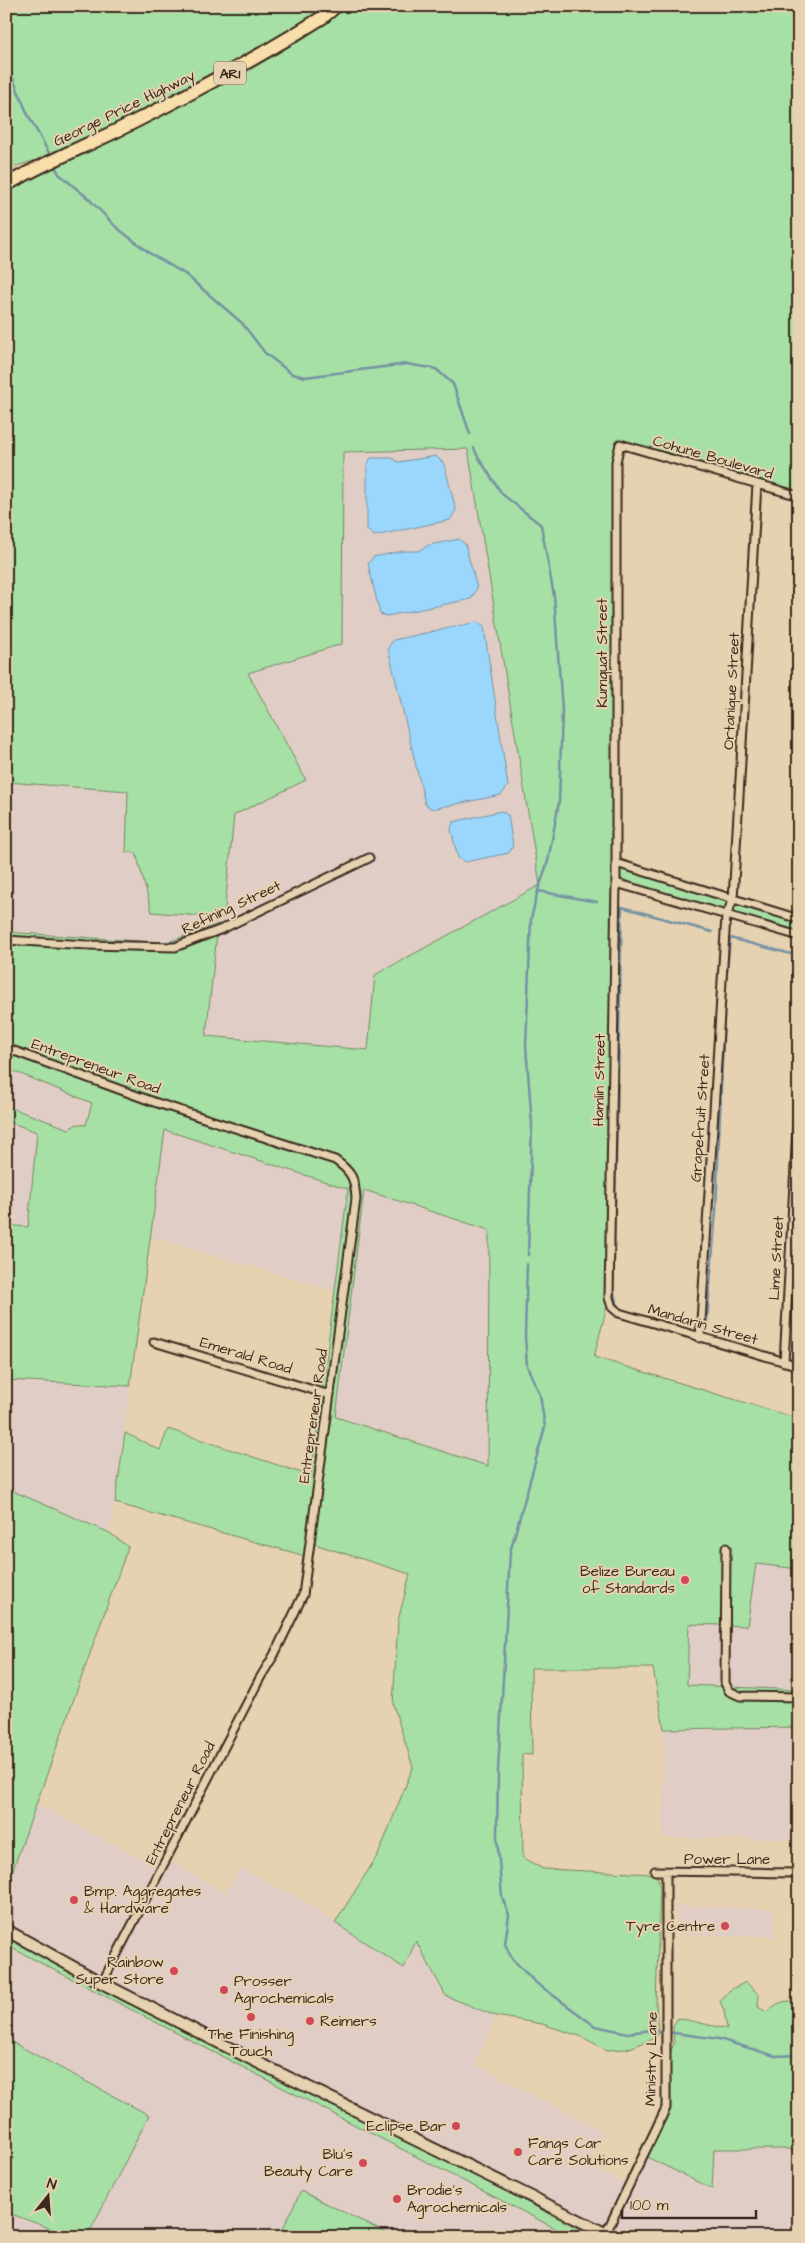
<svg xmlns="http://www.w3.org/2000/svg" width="805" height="2243" viewBox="0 0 805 2243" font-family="'Architects Daughter',sans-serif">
<rect width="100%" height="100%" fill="#e6d1b0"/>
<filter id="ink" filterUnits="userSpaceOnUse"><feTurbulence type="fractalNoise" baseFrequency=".02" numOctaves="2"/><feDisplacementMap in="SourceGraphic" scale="10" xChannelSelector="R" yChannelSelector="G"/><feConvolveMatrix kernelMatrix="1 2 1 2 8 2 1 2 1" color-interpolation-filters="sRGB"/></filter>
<g filter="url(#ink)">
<!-- built -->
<path fill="#e0cec6" d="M 468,449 L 540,886 L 375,975 L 369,1050 L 206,1036 L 218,924 L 166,943 L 6,932 L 6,783 L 128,791 L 126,852 L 136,853 L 152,912 L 224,918 L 234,815 L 306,780 L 248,673 L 342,452 Z
M 6,1068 L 93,1102 L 86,1126 L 77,1124 L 69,1129 L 6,1106 Z
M 6,1121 L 38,1132 L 28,1228 L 6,1225 Z
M 165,1130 L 348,1189 L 335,1291 L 152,1237 Z
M 364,1189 L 489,1230 L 488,1466 L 336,1417 Z
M 6,1380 L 130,1386 L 110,1533 L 6,1488 Z
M 756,1564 L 799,1569 L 799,1690 L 687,1686 L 688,1624 L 747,1626 Z
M 799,1727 L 799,1839 L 662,1838 L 664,1729 Z
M 36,1804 L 161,1869 L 166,1858 L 225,1893 L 241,1868 L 304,1901 L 404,1968 L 415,1940 L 446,1996 L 496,2016 L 475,2064 L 605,2133 L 589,2165 L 628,2186 L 643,2155 L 711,2188 L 713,2149 L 789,2149 L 799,2153 L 799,2237 L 613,2237 L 6,1930 L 6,1889 Z
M 677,1906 L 774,1909 L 775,1936 L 676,1935 Z
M 6,1945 L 188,2038 L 572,2237 L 394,2237 L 301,2191 L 279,2237 L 87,2237 L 149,2115 L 6,2039 Z
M 6,2212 L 73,2237 L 6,2237 Z"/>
<!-- green -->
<path fill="#a7e0a5" stroke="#718562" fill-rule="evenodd" d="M 6,6 L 327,6 L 274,43 L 124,121 L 54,155 L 6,169 Z
M 348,6 L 799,6 L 799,496 L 620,445 L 616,863 L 799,919 L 799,936 L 617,883 L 609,1298 L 594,1357 L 799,1419 L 799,1569 L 756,1564 L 747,1626 L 689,1624 L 687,1685 L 799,1690 L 799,1727 L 664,1729 L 653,1668 L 531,1668 L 532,1755 L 522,1754 L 523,1858 L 543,1869 L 653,1874 L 657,1875 L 660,1888 L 656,2002 L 658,2035 L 653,2039 L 627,2049 L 607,2050 L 580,2036 L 542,2024 L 496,2016 L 446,1996 L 416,1941 L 404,1968 L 335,1923 L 379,1853 L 413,1767 L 393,1704 L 398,1621 L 410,1574 L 311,1543 L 309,1557 L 115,1503 L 125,1433 L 160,1450 L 168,1429 L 311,1476 L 348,1189 L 165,1130 L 130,1386 L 6,1380 L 6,1225 L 28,1227 L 37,1132 L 6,1121 L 6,1106 L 69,1129 L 77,1124 L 86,1125 L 92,1103 L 6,1068 L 6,932 L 166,943 L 218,924 L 206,1036 L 368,1050 L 375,975 L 540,885 L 468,449 L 343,452 L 342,644 L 248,673 L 306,780 L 234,815 L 224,918 L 152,912 L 136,853 L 126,852 L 128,791 L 6,782 L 6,191 L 241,75 L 304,38 ZM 364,1190 L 489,1230 L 488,1466 L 336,1417 Z
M 6,1488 L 110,1533 L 128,1547 L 6,1889 Z
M 6,1937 L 595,2237 L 572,2237 L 6,1945 Z
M 746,1982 L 759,1995 L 758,2007 L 767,2012 C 776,2003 785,1999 799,2002 L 799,2153 L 789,2149 L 714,2149 L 712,2189 L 643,2155 L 666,2108 L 666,2061 L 674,2044 L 673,2026 L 678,2018 L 727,2029 L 724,2010 L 720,2002 L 730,1990 Z
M 6,2039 L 149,2115 L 87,2237 L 73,2237 L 6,2212 Z
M 301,2191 L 394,2237 L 279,2237 Z"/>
<!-- water -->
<path fill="#9bd7fc" stroke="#7592a3" d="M 436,456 L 444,464 L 456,510 L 450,520 L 374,536 L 367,530 L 367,465 L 371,458 L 392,458 L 398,462 Z
M 459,539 L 465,544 L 477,588 L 471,599 L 387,616 L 380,614 L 368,564 L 373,557 L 403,551 L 418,551 L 429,545 Z
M 477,622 L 484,627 L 508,786 L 501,795 L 432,809 L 425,804 L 388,648 L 393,640 Z
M 501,811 L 508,815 L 513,846 L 509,853 L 465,862 L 458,858 L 451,829 L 453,822 Z"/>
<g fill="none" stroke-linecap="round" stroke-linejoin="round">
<!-- stream -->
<path stroke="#7592a3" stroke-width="2.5" d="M 6,62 L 28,115 L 49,153
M 56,168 L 59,174 L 89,199 L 116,227 L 151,254 L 185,274 L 242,323 L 265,353 L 292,374 L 305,377 L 407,364 L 436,369 L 453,384 L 470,434
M 474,448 L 477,455 L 502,494 L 541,525 L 554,596 L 562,711 L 559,802 L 548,861 L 537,894 L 531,919 L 526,1046 L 532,1124 L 528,1255
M 538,891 L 597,902
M 527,1264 L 525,1336 L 527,1366 L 540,1395 L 545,1427 L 510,1552 L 498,1770 L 497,1836 L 502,1897 L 509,1915 L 505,1944 L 512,1959 L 535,1982 L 595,2026 L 628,2033 L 652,2030 L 719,2039 L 775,2056 L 799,2055
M 617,1306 L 613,1288 L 622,907 L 712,932
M 709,1337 L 706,1334 L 716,1210 L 725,991 L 730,938 L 795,955"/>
<defs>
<path id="street" d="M 799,496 L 620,444 L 616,462 L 616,883 L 609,1298 L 612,1307 L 619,1313 L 799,1366
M 616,863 L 799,919
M 616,883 L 799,936
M 6,940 L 87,945 L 175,947 L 222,929 L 369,858
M 6,1048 L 154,1102 L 335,1160 C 352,1172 355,1179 356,1199 L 303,1595 L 274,1655 L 260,1678 L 102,1983
M 700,1338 L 726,916 L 733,900 L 757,484
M 154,1342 L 330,1395
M 784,1362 L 799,1095
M 726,1548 L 725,1683 L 729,1691 L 740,1696 L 799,1697
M 655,1871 L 799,1873
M 606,2233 L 666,2108 L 666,1872"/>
<path id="secondary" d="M 6,1930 L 102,1983 L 255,2061 L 613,2237"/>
<path id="highway" d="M 6,185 C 41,164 79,149 116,131 C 187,96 256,59 323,17 L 336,6"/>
</defs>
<!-- street casing -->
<use href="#street" stroke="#3b2a1e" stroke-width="11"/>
<!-- secondary casing -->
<use href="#secondary" stroke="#3b2a1e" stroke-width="14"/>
<!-- highway casing -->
<use href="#highway" stroke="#3b2a1e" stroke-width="16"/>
<!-- street -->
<use href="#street" stroke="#e6d1b0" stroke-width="7"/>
<!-- secondary -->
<use href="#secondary" stroke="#e6d1b0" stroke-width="10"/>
<!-- highway -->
<use href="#highway" stroke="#f8deab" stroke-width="12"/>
</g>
</g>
<!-- markers -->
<g fill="#d1495b" stroke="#e6d1b0" stroke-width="2">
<circle cx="685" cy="1580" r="5"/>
<circle cx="74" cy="1900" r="5"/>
<circle cx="725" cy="1926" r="5"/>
<circle cx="174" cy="1971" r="5"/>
<circle cx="224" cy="1990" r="5"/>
<circle cx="251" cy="2017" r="5"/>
<circle cx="310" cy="2021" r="5"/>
<circle cx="456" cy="2126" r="5"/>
<circle cx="518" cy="2152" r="5"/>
<circle cx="363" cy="2163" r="5"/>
<circle cx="397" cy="2199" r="5"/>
</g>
<g text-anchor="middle" stroke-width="4" stroke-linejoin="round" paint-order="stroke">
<!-- shield labels -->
<rect fill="#e6d1b0" stroke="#6e5c4a" stroke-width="1" x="214" y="61.5" width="32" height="23" rx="4"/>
<g font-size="14" font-weight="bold" fill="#3b2a1e">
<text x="230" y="78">AR1</text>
</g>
<!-- street labels -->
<g font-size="15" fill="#3b2a1e" stroke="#e6d1b0">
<text transform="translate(124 108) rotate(-26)" y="5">George Price Highway</text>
<text transform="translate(713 457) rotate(16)" y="5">Cohune Boulevard</text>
<text transform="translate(602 653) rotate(-90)" y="5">Kumquat Street</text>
<text transform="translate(731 691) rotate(-87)" y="5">Ortanique Street</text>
<text transform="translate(231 907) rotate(-25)" y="5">Refining Street</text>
<text transform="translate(96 1066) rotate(20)" y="5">Entrepreneur Road</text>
<text transform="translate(599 1080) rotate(-89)" y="5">Hamlin Street</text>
<text transform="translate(700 1118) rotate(-86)" y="5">Grapefruit Street</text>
<text transform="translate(776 1258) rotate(-87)" y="5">Lime Street</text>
<text transform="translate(703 1324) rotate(16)" y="5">Mandarin Street</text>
<text transform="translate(246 1355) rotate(17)" y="5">Emerald Road</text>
<text transform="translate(313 1416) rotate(-82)" y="5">Entrepreneur Road</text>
<text transform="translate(180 1803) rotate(-63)" y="5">Entrepreneur Road</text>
<text x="727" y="1864">Power Lane</text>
<text transform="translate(651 2059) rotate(-89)" y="5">Ministry Lane</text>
</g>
<!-- poi labels -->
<g font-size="15" fill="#3b2a1e" stroke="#e6d1b0" text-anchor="end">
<text x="675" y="1576">Belize Bureau<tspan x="675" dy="17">of Standards</tspan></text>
<text x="84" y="1896" text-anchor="start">Bmp. Aggregates<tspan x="84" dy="17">&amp; Hardware</tspan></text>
<text x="715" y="1931">Tyre Centre</text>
<text x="164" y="1967">Rainbow<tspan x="164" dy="17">Super Store</tspan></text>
<text x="234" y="1986" text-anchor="start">Prosser<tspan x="234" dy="17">Agrochemicals</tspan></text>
<text x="320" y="2026" text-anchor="start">Reimers</text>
<text x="251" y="2039" text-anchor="middle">The Finishing<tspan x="251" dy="17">Touch</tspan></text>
<text x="446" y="2131">Eclipse Bar</text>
<text x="528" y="2148" text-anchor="start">Fangs Car<tspan x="528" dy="17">Care Solutions</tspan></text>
<text x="353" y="2159">Blu's<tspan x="353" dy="17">Beauty Care</tspan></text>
<text x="407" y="2195" text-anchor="start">Brodie's<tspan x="407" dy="17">Agrochemicals</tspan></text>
</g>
</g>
<!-- margin -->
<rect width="805" height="2243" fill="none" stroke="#e6d1b0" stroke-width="25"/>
<rect x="12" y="12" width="780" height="2218" fill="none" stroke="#3b2a1e" stroke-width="2" filter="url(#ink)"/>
<!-- north arrow -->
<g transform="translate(48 2196) rotate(17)" stroke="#e6d1b0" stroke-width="4" paint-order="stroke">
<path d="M0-4L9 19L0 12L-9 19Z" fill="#3b2a1e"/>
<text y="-8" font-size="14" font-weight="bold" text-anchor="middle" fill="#3b2a1e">N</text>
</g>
<!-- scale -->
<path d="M622 2210v8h134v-8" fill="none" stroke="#3b2a1e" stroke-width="2.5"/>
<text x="630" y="2210" font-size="15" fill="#3b2a1e" stroke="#e6d1b0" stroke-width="4" paint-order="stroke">100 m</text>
</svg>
